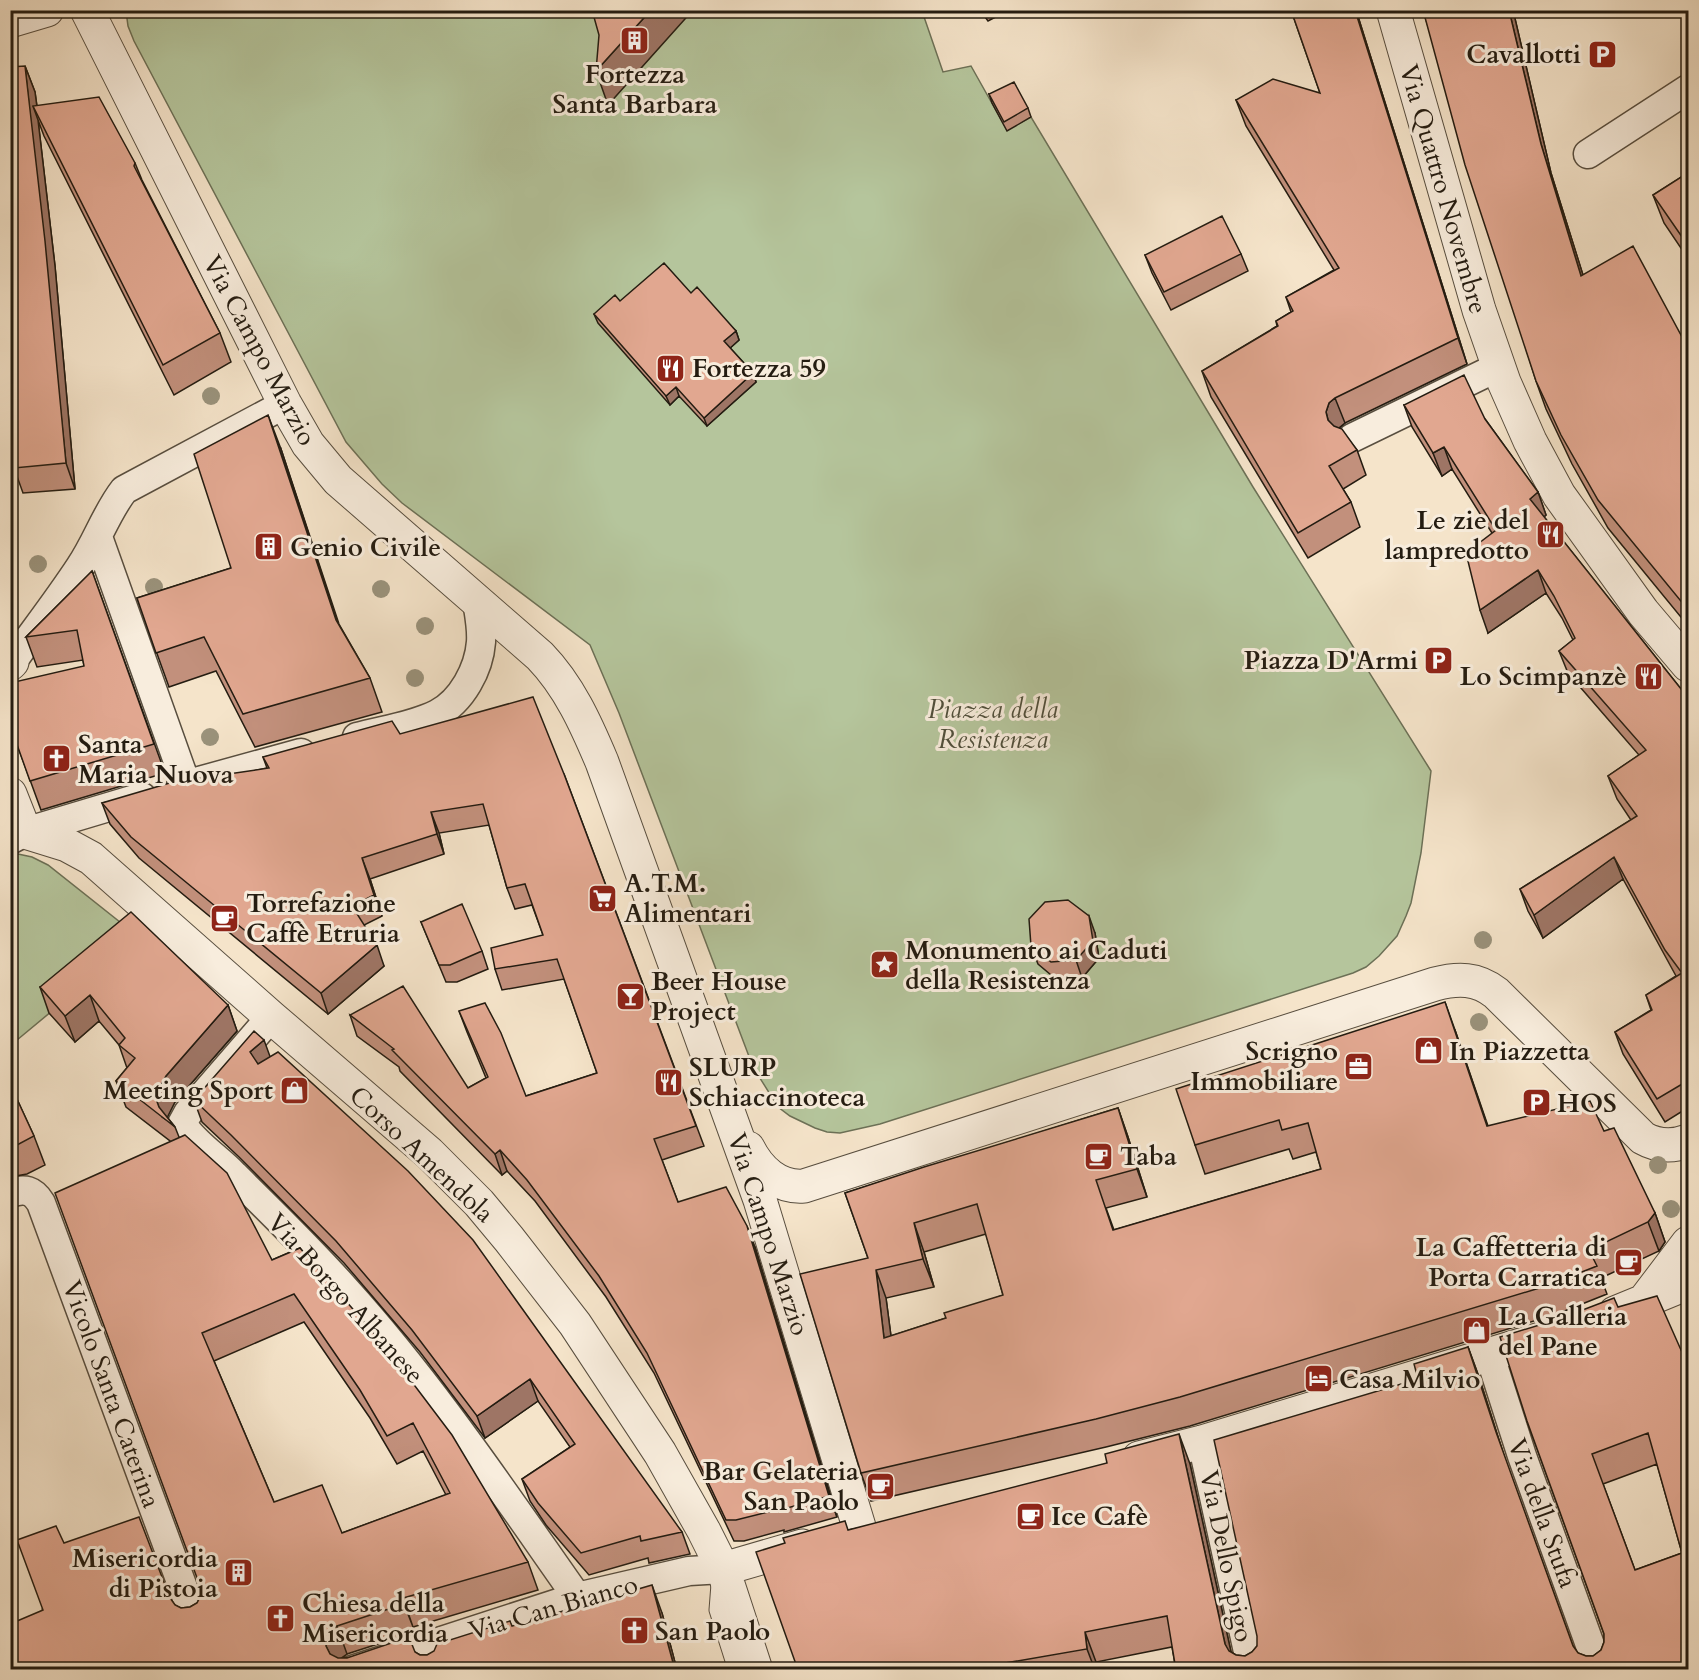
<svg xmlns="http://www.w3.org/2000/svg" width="1699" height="1680" viewBox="0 0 1699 1680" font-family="Cardo,serif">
<rect width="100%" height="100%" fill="#f5e4ca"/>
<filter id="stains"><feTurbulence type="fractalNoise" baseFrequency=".00333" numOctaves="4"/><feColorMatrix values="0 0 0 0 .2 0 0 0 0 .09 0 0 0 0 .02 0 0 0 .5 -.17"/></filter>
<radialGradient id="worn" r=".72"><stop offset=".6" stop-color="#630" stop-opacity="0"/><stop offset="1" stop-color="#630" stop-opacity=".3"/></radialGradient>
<!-- green -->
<path fill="#b5c59c" stroke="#6c7056" stroke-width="1.5" d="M 126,11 L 922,11 L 943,72 L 971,66 L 1007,130 L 1031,117 L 1253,487 L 1431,771 L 1421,853 L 1411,903 L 1406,916 L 1397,936 L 1379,956 L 1366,967 L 1353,973 L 880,1124 L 840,1133 L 827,1132 L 815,1128 L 790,1116 L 778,1107 L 753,1067 L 619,713 L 590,645 L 402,503 L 382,484 L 346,442 L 134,41 L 128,26 Z
M 18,854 L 32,857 L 48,865 L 140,938 L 11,1045 L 10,855 Z"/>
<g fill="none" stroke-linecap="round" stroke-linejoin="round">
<defs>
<path id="service" d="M 719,1584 L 717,1610 L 736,1670"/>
<path id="minor" d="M 1588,154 L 1688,89
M 1352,438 L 1498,367
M 98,537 L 186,784
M 12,662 C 35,630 59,599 80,567 C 97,542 106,513 124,490 L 285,404
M 357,737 C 383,730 413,726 437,714 C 462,701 479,669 481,642 C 482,628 479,614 477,601
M 181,786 L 301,753
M 10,840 L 25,832 L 142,797
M 271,1017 L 188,1113 L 182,1124 C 196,1145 217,1157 234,1175 C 271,1212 310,1249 345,1289 C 431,1384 503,1492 577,1597
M 10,1193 C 25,1188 33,1190 41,1203 L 195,1620
M 1490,1356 L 1522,1456 L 1599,1670
M 1202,1442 L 1252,1670
M 352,1670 L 577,1597 L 689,1571 L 723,1569"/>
<path id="tertiary" d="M 87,10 L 285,404 L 308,444 L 338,480 L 540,656 C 569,686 586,724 602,762 L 760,1200 L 860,1530
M 1393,10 L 1479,310 L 1504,382 L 1530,441 L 1559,495 L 1643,612 L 1688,665
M 10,21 L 47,10
M 10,644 L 12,662 L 10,664
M 10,794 L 25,832 L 67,845 L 91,858 L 271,1017 L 429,1153 L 479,1203 L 509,1239 L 575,1324 L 660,1453 L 704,1531 L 723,1569 L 756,1670
M 748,1148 C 759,1170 778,1188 804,1186 L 1435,984 C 1458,978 1477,978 1496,993 L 1643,1138 C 1657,1146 1672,1147 1688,1141
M 1644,1301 L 1688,1243
M 1615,1313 L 1688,1283
M 1139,1458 L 1202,1442 L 1547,1337
M 723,1569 L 802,1546"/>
</defs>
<!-- service casing -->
<use href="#service" stroke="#584e3f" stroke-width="17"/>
<!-- minor casing -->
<use href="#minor" stroke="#584e3f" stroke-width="31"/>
<!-- tertiary casing -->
<use href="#tertiary" stroke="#584e3f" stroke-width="35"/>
<!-- service -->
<use href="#service" stroke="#f8eddd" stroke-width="15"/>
<!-- minor -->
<use href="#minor" stroke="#f8eddd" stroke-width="28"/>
<!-- tertiary -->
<use href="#tertiary" stroke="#f8eddd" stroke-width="33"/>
</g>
<!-- trees -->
<g fill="#9a927b">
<circle cx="211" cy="396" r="9"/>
<circle cx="38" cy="564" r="9"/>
<circle cx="154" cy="587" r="9"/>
<circle cx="381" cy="589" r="9"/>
<circle cx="425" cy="626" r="9"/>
<circle cx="415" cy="678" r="9"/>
<circle cx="210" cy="737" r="9"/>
<circle cx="1483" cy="940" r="9"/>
<circle cx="1479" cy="1022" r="9"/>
<circle cx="1658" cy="1165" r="9"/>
<circle cx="1671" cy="1209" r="9"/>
</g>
<!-- wall -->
<path fill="#c2907c" stroke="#241c11" stroke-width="1.5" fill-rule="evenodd" d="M 980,10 L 1009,10 L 988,21 Z
M 1291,10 L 1356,10 L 1467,364 L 1345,423 L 1339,428 L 1357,450 L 1366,475 L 1343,489 L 1351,502 L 1360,527 L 1308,558 L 1211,397 L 1202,371 L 1277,326 L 1276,321 L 1291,312 L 1286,297 L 1334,270 L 1246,126 L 1236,100 L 1320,93 Z
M 1423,10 L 1513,10 L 1551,173 L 1583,275 L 1689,350 L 1689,627 L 1608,528 L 1572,464 L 1546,409 L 1536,381 Z
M 25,66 L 35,92 L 37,106 L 135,163 L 142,180 L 220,333 L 231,362 L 174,395 L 44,136 L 38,120 L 55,266 L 75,489 L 23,493 L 14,468 Z
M 989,94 L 1028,108 L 1031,117 L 1007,131 L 992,103 Z
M 1689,172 L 1689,260 L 1664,223 L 1653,195 Z
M 1241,254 L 1248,271 L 1171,310 L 1152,273 L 1145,255 Z
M 691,293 L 736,331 L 739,340 L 730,348 L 753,373 L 756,382 L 707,426 L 679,396 L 670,405 L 598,323 L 594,314 L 620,301 Z
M 1404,405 L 1485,419 L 1538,492 L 1546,515 L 1544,517 L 1689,699 L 1689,1107 L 1665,1122 L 1623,1054 L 1615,1032 L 1651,1010 L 1646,995 L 1676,976 L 1623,879 L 1543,938 L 1528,911 L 1520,889 L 1631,820 L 1617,799 L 1608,776 L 1639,755 L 1568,673 L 1559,651 L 1573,640 L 1562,618 L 1546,593 L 1488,633 L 1492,533 L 1452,469 L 1442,476 L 1412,427 Z
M 281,449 L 339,624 L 370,678 L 382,712 L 255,747 L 216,671 L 169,687 L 137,598 L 231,568 Z
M 92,571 L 165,773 L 41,810 L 10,725 L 84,666 L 83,660 L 37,667 L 26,637 Z
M 400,734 L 564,774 L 704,1146 L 662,1160 L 678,1202 L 755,1247 L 837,1517 L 784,1532 L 784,1530 L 744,1541 L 734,1541 L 654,1373 L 606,1297 L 535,1201 L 507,1171 L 502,1175 L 400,1071 L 399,1067 L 357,1036 L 350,1015 L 468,1088 L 486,1078 L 467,1032 L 459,1011 L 526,1096 L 597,1073 L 564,979 L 502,990 L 495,969 L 543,935 L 532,905 L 515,909 L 507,888 L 489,825 L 439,833 L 444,854 L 370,879 L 382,916 L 364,925 L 384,966 L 328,1014 L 139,858 L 110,824 L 102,803 L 267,768 L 263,757 Z
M 421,922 L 482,951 L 488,969 L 457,982 L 446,982 Z
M 1095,933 L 1099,958 L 1082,978 L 1057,980 L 1038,964 L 1031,946 Z
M 40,987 L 228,1005 L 237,1031 L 175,1102 L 167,1117 L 175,1127 L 179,1137 L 272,1260 L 300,1248 L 528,1562 L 538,1590 L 413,1627 L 415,1632 L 347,1654 L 342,1658 L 415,1652 L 420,1655 L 427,1655 L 512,1626 L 662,1613 L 677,1670 L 10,1670 L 42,1610 L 64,1543 L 170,1598 L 175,1605 L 181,1608 L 190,1607 L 197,1603 L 201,1595 L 170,1141 L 126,1107 L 116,1081 L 127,1068 L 119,1045 L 99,1021 L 75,1042 L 49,1013 ZM 304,1322 L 370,1418 L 397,1464 L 423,1451 L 446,1495 L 342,1533 L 274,1502 L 214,1361 Z
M 1455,1030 L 1488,1126 L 1604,1131 L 1655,1213 L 1665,1242 L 1659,1251 L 1601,1278 L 1607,1294 L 1557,1314 L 1190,1426 L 1106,1447 L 871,1501 L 861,1473 L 868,1258 L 845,1193 L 1118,1108 L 1128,1137 L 1147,1197 L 1106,1208 L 1114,1230 L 1321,1169 L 1316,1152 L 1293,1159 L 1289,1149 L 1205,1174 L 1195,1145 ZM 986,1234 L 1003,1295 L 946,1318 L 891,1336 L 886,1298 L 934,1287 L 924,1252 Z
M 270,1057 L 682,1532 L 690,1554 L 649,1563 L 648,1558 L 589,1575 L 546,1525 L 530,1501 L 522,1479 L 570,1447 L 538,1401 L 485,1438 L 420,1352 L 344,1263 L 239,1157 L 202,1122 L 194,1100 Z
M 10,1084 L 34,1136 L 45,1165 L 27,1174 L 10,1177 Z
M 1618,1307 L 1685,1359 L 1689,1670 L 1176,1670 L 1172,1647 L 1096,1662 L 1097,1670 L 798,1670 L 785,1543 L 848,1530 L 1190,1464 L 1231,1652 L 1236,1655 L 1245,1656 L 1252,1652 L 1257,1646 L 1418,1379 L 1468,1347 L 1479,1377 L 1506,1462 L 1573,1646 L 1578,1653 L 1586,1656 L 1593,1656 L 1601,1650 L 1604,1642 L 1604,1634 L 1527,1421 ZM 1657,1464 L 1682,1553 L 1635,1570 L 1603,1484 Z"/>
<!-- shaded-wall -->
<path fill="#9e7565" stroke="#241c11" stroke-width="1.5" d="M 651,10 L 693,10 L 608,105 L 596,71 Z
M 1355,10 L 1356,10 L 1467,364 L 1458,338 Z
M 1509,10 L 1513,10 L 1551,173 L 1592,304 L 1581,276 L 1541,144 Z
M 25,66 L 35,92 L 38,115 L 33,106 L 38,120 L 55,266 L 75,489 L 66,463 Z
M 736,331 L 739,340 L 728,350 L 724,341 Z
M 753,373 L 756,382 L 707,426 L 704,418 Z
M 676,387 L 679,396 L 670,405 L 666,396 Z
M 1335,398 L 1345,423 L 1339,428 L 1336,437 L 1328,420 L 1326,412 L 1329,403 Z
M 268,415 L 281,449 L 348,654 L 336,620 Z
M 1444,447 L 1452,469 L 1442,476 L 1433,453 Z
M 1538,492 L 1546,515 L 1538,522 L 1530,499 Z
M 1538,570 L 1546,593 L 1488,633 L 1480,610 Z
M 431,812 L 439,833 L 444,854 L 437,834 Z
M 1614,857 L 1623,879 L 1543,938 L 1534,915 Z
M 362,858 L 370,879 L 382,916 L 374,895 Z
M 1089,916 L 1095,933 L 1099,958 L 1082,978 L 1076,960 Z
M 377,945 L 384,966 L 328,1014 L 321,993 Z
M 90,995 L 99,1021 L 75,1042 L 65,1016 Z
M 1445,1002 L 1455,1030 L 1497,1154 L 1487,1126 Z
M 228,1005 L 237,1031 L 175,1102 L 168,1116 L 167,1120 L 162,1117 L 156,1099 L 158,1090 L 166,1076 Z
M 264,1040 L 272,1062 L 258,1074 L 250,1052 Z
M 1118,1108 L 1128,1137 L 1147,1197 L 1137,1169 Z
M 500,1150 L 507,1171 L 502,1175 L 495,1154 Z
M 1655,1213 L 1665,1242 L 1659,1251 L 1648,1222 Z
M 914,1223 L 924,1252 L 934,1287 L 923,1259 Z
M 747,1226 L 755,1247 L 837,1517 L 829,1496 Z
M 876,1270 L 886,1298 L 895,1367 L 884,1338 Z
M 1468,1347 L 1479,1377 L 1506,1462 L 1496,1432 Z
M 530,1379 L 538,1401 L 485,1438 L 477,1416 Z
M 1179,1434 L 1190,1464 L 1235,1670 L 1225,1644 Z
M 652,1585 L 662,1613 L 677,1670 L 675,1670 Z
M 403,1598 L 413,1627 L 415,1632 L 404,1604 Z
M 337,1626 L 347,1654 L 340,1659 L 336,1666 L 326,1646 L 326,1638 L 330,1630 Z
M 1085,1632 L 1096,1662 L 1097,1670 L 1095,1670 L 1087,1649 Z"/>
<!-- building -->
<path fill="#e1a790" stroke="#241c11" stroke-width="1.5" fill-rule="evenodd" d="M 592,10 L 651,10 L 596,71 L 599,35 Z
M 1291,10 L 1355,10 L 1458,338 L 1335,398 L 1329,403 L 1326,412 L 1328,420 L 1334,426 L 1342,429 L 1357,450 L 1329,466 L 1351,502 L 1298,533 L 1202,371 L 1278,326 L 1276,321 L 1293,311 L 1286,297 L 1339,268 L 1236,100 L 1273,79 L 1320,93 Z
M 1423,10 L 1509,10 L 1541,144 L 1581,276 L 1633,246 L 1689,350 L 1689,611 L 1598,500 L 1561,435 L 1536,381 L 1465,165 Z
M 25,66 L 45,241 L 66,463 L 14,468 L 10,431 L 10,67 Z
M 1014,82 L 1028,108 L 1004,122 L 989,94 Z
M 99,97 L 135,163 L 134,166 L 220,333 L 163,365 L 33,106 Z
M 1689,172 L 1689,247 L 1653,195 Z
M 1222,216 L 1241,254 L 1164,292 L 1145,255 Z
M 664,263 L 691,293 L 697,287 L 736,331 L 724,341 L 753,373 L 704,418 L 676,387 L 666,396 L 594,314 L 615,295 L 620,301 Z
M 1464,375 L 1485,419 L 1538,492 L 1530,499 L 1689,699 L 1689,1080 L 1657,1099 L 1615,1032 L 1652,1010 L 1646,995 L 1682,973 L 1665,950 L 1614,857 L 1534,915 L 1520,889 L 1637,816 L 1608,776 L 1646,750 L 1559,651 L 1575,638 L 1554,596 L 1538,570 L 1480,610 L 1466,553 L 1496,530 L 1444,447 L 1433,453 L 1404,405 Z
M 268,415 L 336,620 L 370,678 L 243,714 L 204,637 L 156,653 L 137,598 L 231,568 L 194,454 Z
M 92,571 L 154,744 L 30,781 L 10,725 L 10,683 L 84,666 L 77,630 L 26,637 Z
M 533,697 L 564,774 L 696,1126 L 654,1139 L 678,1202 L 726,1187 L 747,1226 L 829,1496 L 777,1511 L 776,1510 L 736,1520 L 726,1520 L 647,1353 L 599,1276 L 527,1180 L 500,1150 L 495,1154 L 392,1050 L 394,1049 L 350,1015 L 403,986 L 468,1088 L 488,1077 L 459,1011 L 485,1003 L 501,1033 L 526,1096 L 597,1073 L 557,959 L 495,969 L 491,948 L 543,935 L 525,884 L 507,888 L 483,804 L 431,812 L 437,834 L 362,858 L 374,895 L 352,906 L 377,945 L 321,993 L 131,837 L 102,803 L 173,782 L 269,768 L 263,757 L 392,721 L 400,734 Z
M 1068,900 L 1089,916 L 1093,941 L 1076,960 L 1051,962 L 1031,946 L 1029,919 L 1045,902 Z
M 462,904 L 482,951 L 450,965 L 439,965 L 421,922 Z
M 131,912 L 228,1005 L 166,1076 L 158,1090 L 156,1099 L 159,1107 L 175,1127 L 116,1081 L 135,1058 L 119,1045 L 125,1038 L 90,995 L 65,1016 L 40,987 Z
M 1445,1002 L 1487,1126 L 1590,1101 L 1604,1131 L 1614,1128 L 1655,1213 L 1648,1222 L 1589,1250 L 1597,1266 L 1546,1286 L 1180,1397 L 1096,1419 L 861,1473 L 800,1274 L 868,1258 L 845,1193 L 924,1167 L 1118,1108 L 1137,1169 L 1096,1180 L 1113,1230 L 1321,1169 L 1308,1123 L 1282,1130 L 1279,1120 L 1195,1145 L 1176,1089 ZM 977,1204 L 1003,1295 L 944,1313 L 946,1318 L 884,1338 L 876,1270 L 923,1259 L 914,1223 Z
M 254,1031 L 264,1040 L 250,1052 L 258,1064 L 278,1052 L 408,1171 L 473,1240 L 682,1532 L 641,1541 L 640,1536 L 581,1553 L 538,1503 L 522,1479 L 575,1444 L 530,1379 L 477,1416 L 412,1330 L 336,1241 L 231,1135 L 194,1100 Z
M 10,1084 L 34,1136 L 17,1145 L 10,1146 Z
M 185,1135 L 227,1173 L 272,1260 L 300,1248 L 384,1345 L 452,1435 L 528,1562 L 403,1598 L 404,1604 L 337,1626 L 330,1630 L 326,1638 L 326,1646 L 330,1654 L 338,1658 L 347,1658 L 409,1637 L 415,1652 L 420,1655 L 427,1655 L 434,1651 L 437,1644 L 510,1621 L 512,1626 L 652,1585 L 675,1670 L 10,1670 L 10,1624 L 43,1610 L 17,1540 L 56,1526 L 64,1543 L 139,1517 L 170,1598 L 175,1605 L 181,1608 L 190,1607 L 197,1603 L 201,1595 L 200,1586 L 55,1193 ZM 294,1294 L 360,1390 L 387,1436 L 413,1423 L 450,1493 L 342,1533 L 322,1485 L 274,1502 L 202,1333 Z
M 1657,1296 L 1685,1359 L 1689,1361 L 1689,1670 L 1176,1670 L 1167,1616 L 1085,1632 L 1087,1649 L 965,1670 L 798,1670 L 756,1552 L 785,1543 L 783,1538 L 845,1521 L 848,1530 L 1107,1463 L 1105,1454 L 1179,1434 L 1225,1644 L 1229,1651 L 1236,1655 L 1245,1656 L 1252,1652 L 1257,1646 L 1257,1636 L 1214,1440 L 1418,1379 L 1414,1364 L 1468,1347 L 1496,1432 L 1573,1646 L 1578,1653 L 1586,1656 L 1593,1656 L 1601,1650 L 1604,1642 L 1604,1634 L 1527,1421 L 1500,1337 L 1559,1319 L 1614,1298 L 1618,1307 ZM 1648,1433 L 1682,1553 L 1635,1570 L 1592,1454 Z"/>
<!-- icons -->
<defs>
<symbol id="building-square" viewBox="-11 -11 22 22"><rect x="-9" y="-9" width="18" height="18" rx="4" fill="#8f2418" stroke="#f8eddd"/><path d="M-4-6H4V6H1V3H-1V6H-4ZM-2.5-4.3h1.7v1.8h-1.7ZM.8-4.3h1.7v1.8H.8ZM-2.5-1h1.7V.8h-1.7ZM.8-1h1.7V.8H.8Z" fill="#fff"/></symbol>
<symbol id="parking-square" viewBox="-11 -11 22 22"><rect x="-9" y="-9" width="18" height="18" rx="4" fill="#8f2418" stroke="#f8eddd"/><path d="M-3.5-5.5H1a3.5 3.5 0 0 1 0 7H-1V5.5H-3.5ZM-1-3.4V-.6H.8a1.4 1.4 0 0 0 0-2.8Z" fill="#fff"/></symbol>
<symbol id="restaurant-square" viewBox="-11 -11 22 22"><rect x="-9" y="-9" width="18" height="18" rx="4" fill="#8f2418" stroke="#f8eddd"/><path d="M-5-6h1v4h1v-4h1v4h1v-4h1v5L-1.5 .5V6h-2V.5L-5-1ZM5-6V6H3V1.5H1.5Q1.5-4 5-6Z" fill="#fff"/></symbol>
<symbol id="church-square" viewBox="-11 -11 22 22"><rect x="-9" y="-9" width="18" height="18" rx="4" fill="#8f2418" stroke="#f8eddd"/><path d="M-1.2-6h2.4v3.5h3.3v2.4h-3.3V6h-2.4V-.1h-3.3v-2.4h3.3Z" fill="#fff"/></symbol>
<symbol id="supermarket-square" viewBox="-11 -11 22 22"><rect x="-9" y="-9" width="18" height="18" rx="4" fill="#8f2418" stroke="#f8eddd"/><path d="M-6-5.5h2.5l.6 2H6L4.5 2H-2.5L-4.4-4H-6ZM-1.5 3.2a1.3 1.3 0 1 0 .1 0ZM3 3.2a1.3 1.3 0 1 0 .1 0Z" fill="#fff"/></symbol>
<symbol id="cafe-square" viewBox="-11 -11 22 22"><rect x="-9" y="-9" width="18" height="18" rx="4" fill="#8f2418" stroke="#f8eddd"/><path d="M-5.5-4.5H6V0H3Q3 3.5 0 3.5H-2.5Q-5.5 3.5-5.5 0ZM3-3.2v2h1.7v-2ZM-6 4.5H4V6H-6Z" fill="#fff"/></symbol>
<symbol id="sight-square" viewBox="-11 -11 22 22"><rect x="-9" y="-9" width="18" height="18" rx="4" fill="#8f2418" stroke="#f8eddd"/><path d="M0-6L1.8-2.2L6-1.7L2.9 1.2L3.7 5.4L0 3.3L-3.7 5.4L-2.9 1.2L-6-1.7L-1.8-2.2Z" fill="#fff"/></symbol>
<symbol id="bar-square" viewBox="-11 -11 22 22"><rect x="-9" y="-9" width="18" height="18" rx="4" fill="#8f2418" stroke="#f8eddd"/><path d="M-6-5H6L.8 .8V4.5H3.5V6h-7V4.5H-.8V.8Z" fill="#fff"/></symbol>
<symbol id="shop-square" viewBox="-11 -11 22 22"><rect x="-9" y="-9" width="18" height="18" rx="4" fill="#8f2418" stroke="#f8eddd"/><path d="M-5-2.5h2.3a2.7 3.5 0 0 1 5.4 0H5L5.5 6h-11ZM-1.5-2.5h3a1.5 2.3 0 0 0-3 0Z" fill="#fff"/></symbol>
<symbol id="office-square" viewBox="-11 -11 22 22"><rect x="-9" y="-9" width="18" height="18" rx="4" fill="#8f2418" stroke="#f8eddd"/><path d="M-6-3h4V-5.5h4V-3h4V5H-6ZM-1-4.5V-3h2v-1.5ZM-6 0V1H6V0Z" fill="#fff"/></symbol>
<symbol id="hotel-square" viewBox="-11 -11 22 22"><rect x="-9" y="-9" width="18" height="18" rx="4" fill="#8f2418" stroke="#f8eddd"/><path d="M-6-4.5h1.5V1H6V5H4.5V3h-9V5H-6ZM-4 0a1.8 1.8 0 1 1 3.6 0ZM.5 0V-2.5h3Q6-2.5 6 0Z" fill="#fff"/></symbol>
</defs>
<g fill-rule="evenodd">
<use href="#building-square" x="618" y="24" width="33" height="33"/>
<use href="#parking-square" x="1586" y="38" width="33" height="33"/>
<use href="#restaurant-square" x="654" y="352" width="33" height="33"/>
<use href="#restaurant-square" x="1534" y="518" width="33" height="33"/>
<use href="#building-square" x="252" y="530" width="33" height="33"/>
<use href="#parking-square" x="1422" y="644" width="33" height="33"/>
<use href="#restaurant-square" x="1632" y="660" width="33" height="33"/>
<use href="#church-square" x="40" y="742" width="33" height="33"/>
<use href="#supermarket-square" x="586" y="882" width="33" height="33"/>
<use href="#cafe-square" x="208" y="902" width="33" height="33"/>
<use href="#sight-square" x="868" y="948" width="33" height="33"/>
<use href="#bar-square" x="614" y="980" width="33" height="33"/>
<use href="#shop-square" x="1412" y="1034" width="33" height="33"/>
<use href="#office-square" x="1342" y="1050" width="33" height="33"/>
<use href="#restaurant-square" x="652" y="1066" width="33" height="33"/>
<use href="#shop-square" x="278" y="1074" width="33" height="33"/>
<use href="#parking-square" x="1520" y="1086" width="33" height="33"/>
<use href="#cafe-square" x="1082" y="1140" width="33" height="33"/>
<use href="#cafe-square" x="1612" y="1246" width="33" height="33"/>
<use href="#shop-square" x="1460" y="1314" width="33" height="33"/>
<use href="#hotel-square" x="1302" y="1362" width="33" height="33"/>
<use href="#cafe-square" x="864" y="1470" width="33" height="33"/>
<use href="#cafe-square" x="1014" y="1500" width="33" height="33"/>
<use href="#building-square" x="222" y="1556" width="33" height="33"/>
<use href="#church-square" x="264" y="1602" width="33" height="33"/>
<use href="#church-square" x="618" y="1614" width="33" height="33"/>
</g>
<g text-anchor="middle" stroke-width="6" stroke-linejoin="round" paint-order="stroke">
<!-- poi labels -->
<g font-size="26" font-weight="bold" fill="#241c11" stroke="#f8eddd" text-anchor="start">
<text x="1581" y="63" text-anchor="end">Cavallotti</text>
<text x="635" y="83" text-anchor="middle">Fortezza<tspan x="635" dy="30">Santa Barbara</tspan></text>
<text x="692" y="377">Fortezza 59</text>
<text x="1529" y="529" text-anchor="end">Le zie del<tspan x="1529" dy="30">lampredotto</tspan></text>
<text x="290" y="556">Genio Civile</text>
<text x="1418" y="669" text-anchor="end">Piazza D'Armi</text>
<text x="1627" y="685" text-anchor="end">Lo Scimpanzè</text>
<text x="78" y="753">Santa<tspan x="78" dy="30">Maria Nuova</tspan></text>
<text x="624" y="892">A.T.M.<tspan x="624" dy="30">Alimentari</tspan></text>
<text x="246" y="912">Torrefazione<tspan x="246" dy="30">Caffè Etruria</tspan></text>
<text x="905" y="959">Monumento ai Caduti<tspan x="905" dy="30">della Resistenza</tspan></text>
<text x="651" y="990">Beer House<tspan x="651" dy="30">Project</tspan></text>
<text x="1338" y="1060" text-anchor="end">Scrigno<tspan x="1338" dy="30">Immobiliare</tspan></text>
<text x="1449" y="1060">In Piazzetta</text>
<text x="689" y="1076">SLURP<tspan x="689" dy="30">Schiaccinoteca</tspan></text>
<text x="273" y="1099" text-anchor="end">Meeting Sport</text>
<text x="1557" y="1112">HOS</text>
<text x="1120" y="1165">Taba</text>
<text x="1607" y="1256" text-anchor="end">La Caffetteria di<tspan x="1607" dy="30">Porta Carratica</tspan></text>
<text x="1498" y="1325">La Galleria<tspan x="1498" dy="30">del Pane</tspan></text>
<text x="1339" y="1388">Casa Milvio</text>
<text x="859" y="1480" text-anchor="end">Bar Gelateria<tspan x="859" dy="30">San Paolo</tspan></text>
<text x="1051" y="1525">Ice Cafè</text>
<text x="218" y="1567" text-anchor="end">Misericordia<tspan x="218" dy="30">di Pistoia</tspan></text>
<text x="302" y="1612">Chiesa della<tspan x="302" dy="30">Misericordia</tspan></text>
<text x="655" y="1640">San Paolo</text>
</g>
<!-- street labels -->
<g font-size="26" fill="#241c11" stroke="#f8eddd">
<text transform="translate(1444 189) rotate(74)" y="9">Via Quattro Novembre</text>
<text transform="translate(260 350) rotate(62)" y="9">Via Campo Marzio</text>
<text transform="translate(422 1154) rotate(43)" y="9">Corso Amendola</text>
<text transform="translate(769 1234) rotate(72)" y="9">Via Campo Marzio</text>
<text transform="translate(346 1298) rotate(48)" y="9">Via Borgo Albanese</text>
<text transform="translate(112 1394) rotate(70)" y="9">Vicolo Santa Caterina</text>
<text transform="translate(1543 1513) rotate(70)" y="9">Via della Stufa</text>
<text transform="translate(1227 1556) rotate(78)" y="9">Via Dello Spigo</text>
<text transform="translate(553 1607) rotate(-16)" y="9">Via Can Bianco</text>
</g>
<!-- park labels -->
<g font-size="26" font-style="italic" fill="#504f3b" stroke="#f8eddd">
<text x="993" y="718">Piazza della<tspan x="993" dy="30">Resistenza</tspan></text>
</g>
</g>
<!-- margin -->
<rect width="1699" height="1680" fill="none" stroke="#f5e4ca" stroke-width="36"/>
<rect x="12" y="12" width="1675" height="1656" fill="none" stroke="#241c11" stroke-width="3"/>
<rect x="18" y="18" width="1663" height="1644" fill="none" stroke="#241c11" stroke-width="1.5"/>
<rect width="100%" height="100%" filter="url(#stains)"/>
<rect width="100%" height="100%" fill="url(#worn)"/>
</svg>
